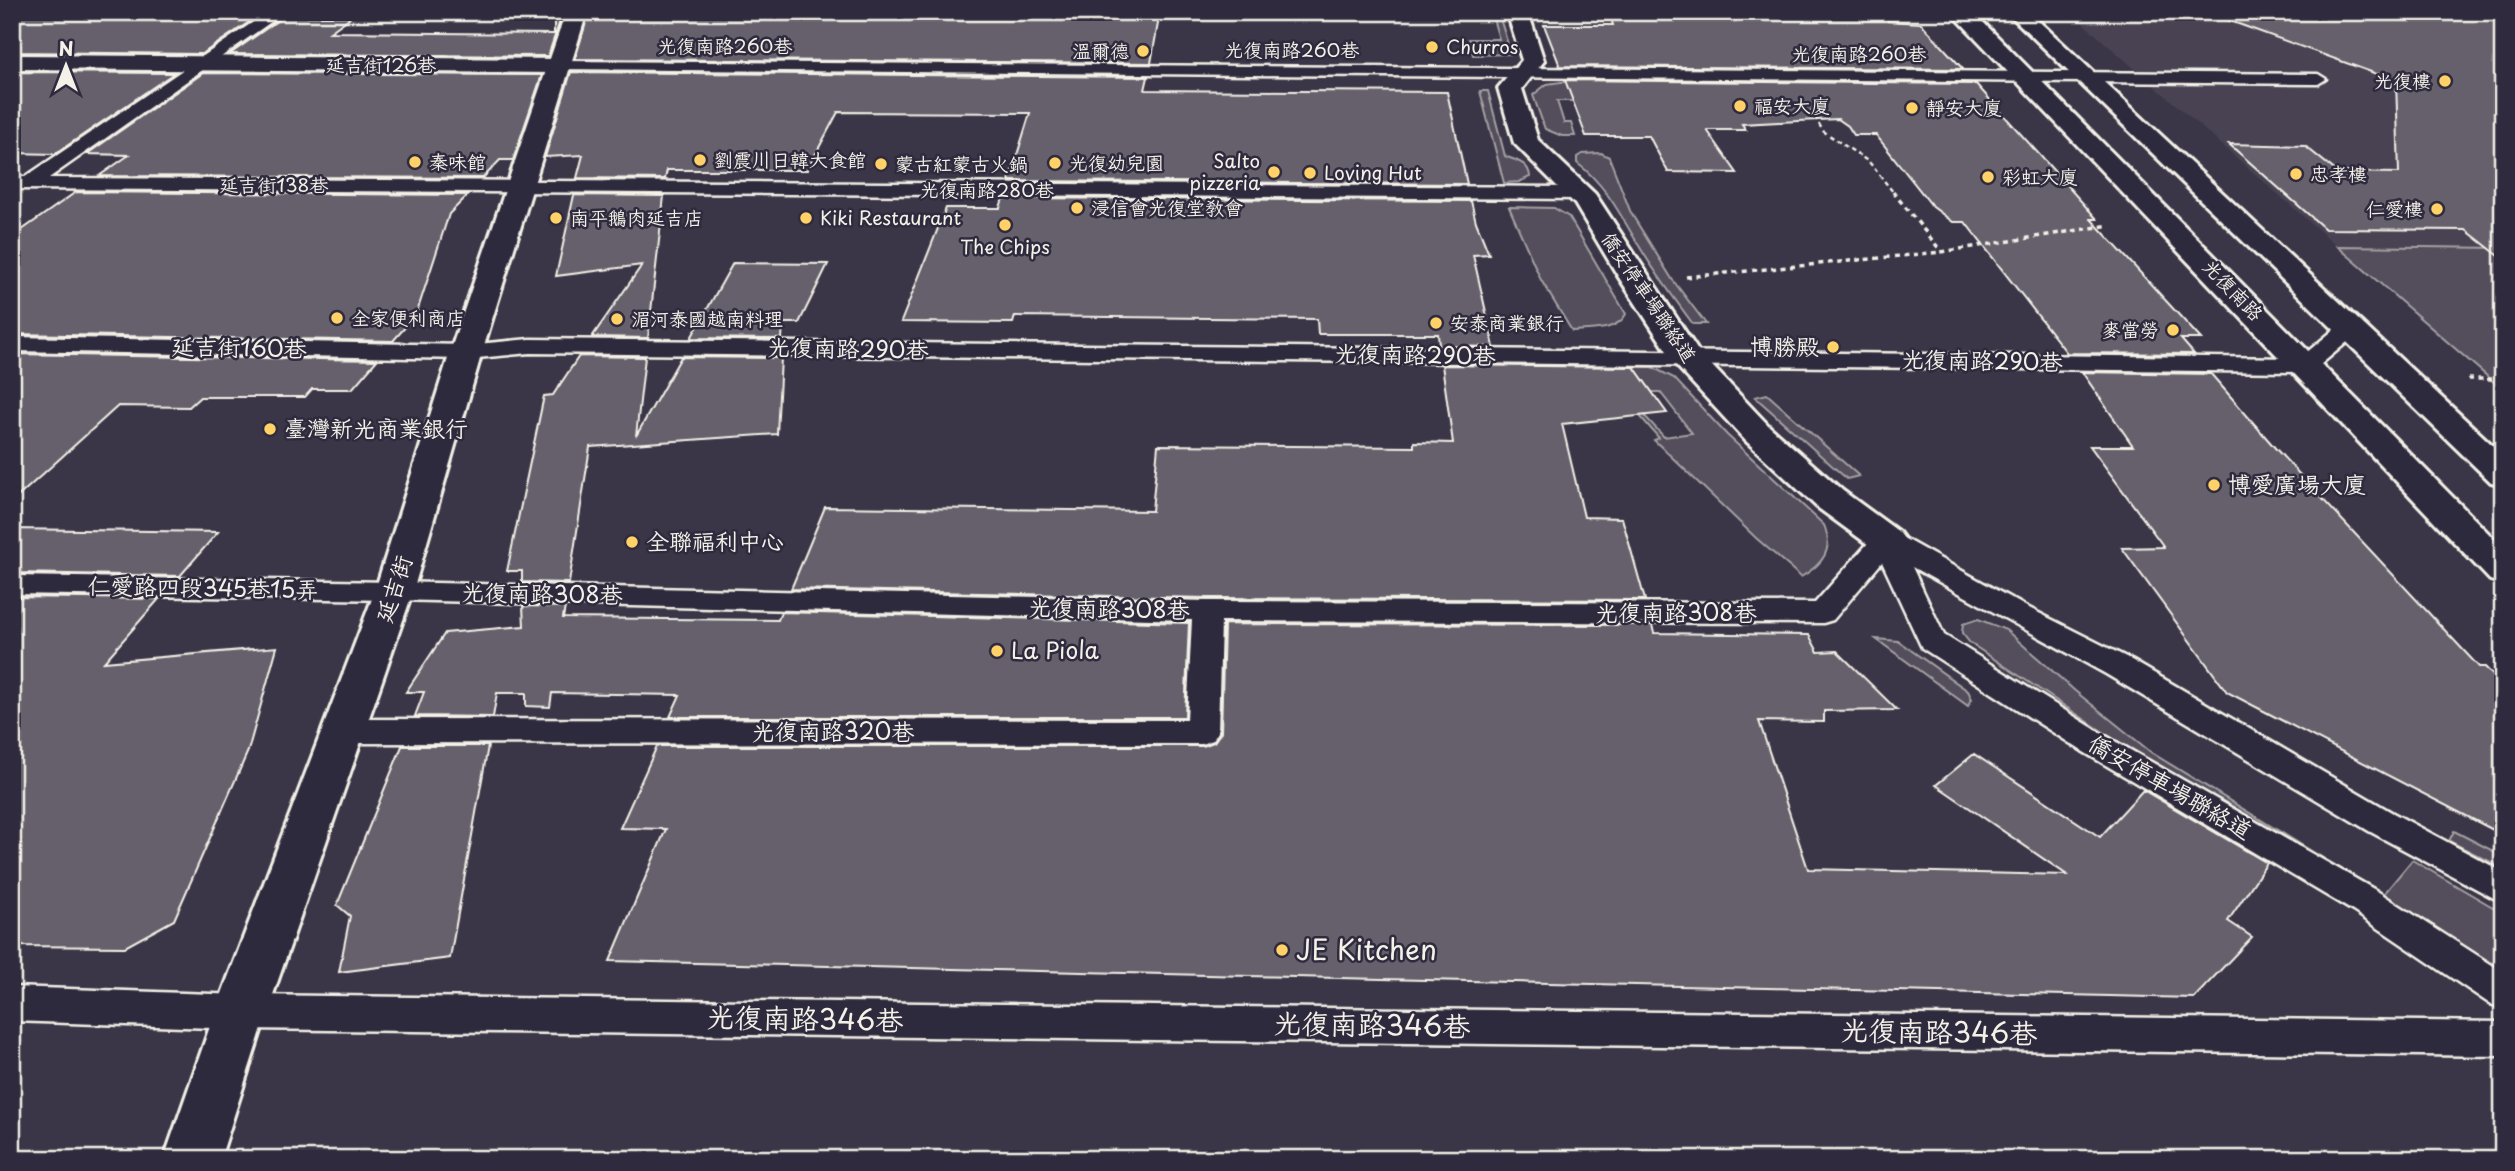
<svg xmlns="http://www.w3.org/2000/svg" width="2515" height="1171" viewBox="0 0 2515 1171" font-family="'Playpen Sans','LXGW WenKai TC',sans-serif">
<rect width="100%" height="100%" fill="#3b3647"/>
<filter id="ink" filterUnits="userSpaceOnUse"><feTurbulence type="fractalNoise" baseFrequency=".0143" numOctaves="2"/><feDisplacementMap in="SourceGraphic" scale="14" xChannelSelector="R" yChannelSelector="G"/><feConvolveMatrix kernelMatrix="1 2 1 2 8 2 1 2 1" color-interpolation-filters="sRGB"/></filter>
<g filter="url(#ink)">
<!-- built -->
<path fill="#484352" d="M 2070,12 L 2503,12 L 2503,248 L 2337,246 Z"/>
<!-- green -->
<path fill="#534e5c" stroke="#a4a0a2" stroke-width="2" d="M 1491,12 L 1498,12 L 1511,54 L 1473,55 L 1469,39 L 1499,39 Z
M 1561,82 L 1582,82 L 1580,101 L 1557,101 L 1564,123 L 1571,123 L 1575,136 L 1562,136 L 1545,129 L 1533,95 L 1547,84 Z
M 1480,91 L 1488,91 L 1505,156 C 1516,161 1529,162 1530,177 L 1519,182 L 1504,183 Z
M 1601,153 L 1609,157 L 1631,213 L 1672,279 L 1706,324 L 1693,324 C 1676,301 1659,278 1644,254 C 1623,221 1609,187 1577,163 L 1577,157 L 1582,154 Z
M 1509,207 L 1554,208 L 1569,217 L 1626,314 C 1617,332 1590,329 1572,331 L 1541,280 Z
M 2337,246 L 2503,248 L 2503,390 Z
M 1634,367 L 1652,367 L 1674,378 L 1727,435 L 1824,525 C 1834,550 1823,564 1801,577 L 1756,538 L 1654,440 L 1659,438 L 1640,416 L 1644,415 L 1664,437 L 1692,433 L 1660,392 L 1652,392 Z
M 1767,394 L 1859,476 L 1847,479 L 1755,397 Z
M 1978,619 L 2006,630 L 2075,691 L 2152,753 L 2383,895 L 2412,860 L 2503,913 L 2503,974 L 2383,895 L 2114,739 L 1970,643 L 1962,633 L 1963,624 Z
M 1876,639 L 1898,641 L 1968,691 L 1972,699 L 1968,706 Z
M 2454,831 L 2503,856 L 2503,868 L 2449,841 Z"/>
<!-- building -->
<path fill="#65616c" stroke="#f4f1e8" stroke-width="2" d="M 554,12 L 563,12 L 548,56 L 230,54 L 284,16 L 352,16 L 330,32 L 554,34 Z
M 589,12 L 1160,12 L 1151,63 L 575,59 Z
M 1644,12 L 1888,12 L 1888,21 L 1921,23 L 1963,69 L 1560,66 L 1544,25 L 1613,25 L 1611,19 L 1647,19 Z
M 2223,12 L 2503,12 L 2503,259 L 2466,230 L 2325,229 L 2229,144 L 2305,146 L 2337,172 L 2399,173 L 2396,81 L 2222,18 Z
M 12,15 L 254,15 L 258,16 L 202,54 L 12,52 Z
M 12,72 L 174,73 L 55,154 L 12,153 Z
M 571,72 L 1148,77 L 1145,90 L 1447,92 L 1467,184 L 1009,181 L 1030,113 L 838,112 L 807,170 L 667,170 L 665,179 L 577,178 L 583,155 L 545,157 Z
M 203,73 L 542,75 L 513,160 L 500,160 L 483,178 L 99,176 L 129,155 L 87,154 Z
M 1565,80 L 1976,84 L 2097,219 L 2091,219 L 2201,339 L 2181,339 L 2194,354 L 2067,353 L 1965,222 L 1953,222 L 1933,207 L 1876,135 L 1854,135 L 1848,126 L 1838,119 L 1742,124 L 1746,130 L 1707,130 L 1737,173 L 1668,172 L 1649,136 L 1586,136 Z
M 76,192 L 468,195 L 449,214 L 416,315 L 393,341 L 12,334 L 12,237 Z
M 574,195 L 664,196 L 648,338 L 592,337 L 642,265 L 556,276 Z
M 1003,198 L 1471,201 L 1476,222 L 1489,254 L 1473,255 L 1494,347 L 1439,346 L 1438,334 L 1318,334 L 1317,319 L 1015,316 L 1013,323 L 901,322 L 946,208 L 1000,208 Z
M 733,263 L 828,264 L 799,323 L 783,323 L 782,339 L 691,338 Z
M 12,354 L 377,360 L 352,389 L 312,389 L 305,397 L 200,397 L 189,407 L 118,406 L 12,502 Z
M 579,356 L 645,357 L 636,436 L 681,357 L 781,358 L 777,434 L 590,447 L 569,583 L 522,582 L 522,571 L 507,571 L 544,396 L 553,395 Z
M 1442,365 L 1634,367 L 1667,413 L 1562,424 L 1584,517 L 1622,518 L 1645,600 L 1207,598 L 791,589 L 825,507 L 1152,511 L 1158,445 L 1414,447 L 1414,442 L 1453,443 Z
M 2082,372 L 2211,374 L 2276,449 L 2479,667 L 2485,667 L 2503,686 L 2503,835 L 2227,692 L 2122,548 L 2164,547 L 2090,446 L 2133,446 Z
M 12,529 L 218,532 L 180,576 L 12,573 Z
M 12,597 L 159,599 L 104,662 L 277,647 L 248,751 L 174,920 L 125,947 L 12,946 Z
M 523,606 L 565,607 L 563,618 L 778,620 L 781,612 L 1189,623 L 1185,717 L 670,717 L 680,695 L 552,693 L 550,707 L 526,706 L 526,693 L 497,693 L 493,717 L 415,716 L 424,692 L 406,692 L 445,633 L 524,626 Z
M 1224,624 L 1652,625 L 1654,633 L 1809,635 L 1818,652 L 1837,651 L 1897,710 L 1824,711 L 1824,722 L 1759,721 L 1808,869 L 2067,875 L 1936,785 L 1974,754 L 2100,837 L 2143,790 L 2267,863 L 2228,921 L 2252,937 L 2194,998 L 610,961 L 666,829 L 620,828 L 657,746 L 1203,746 L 1214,742 L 1221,732 Z
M 402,746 L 488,746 L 450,958 L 339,972 L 350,916 L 337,905 Z"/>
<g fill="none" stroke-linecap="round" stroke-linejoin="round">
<defs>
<path id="lane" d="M 268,12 L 285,12 L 49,178 L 1579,187 L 1589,193 L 1579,199 L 12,189 L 12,177 L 25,177 Z
M 559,61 L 2318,74 L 2326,79 L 2318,84 L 553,69 L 551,66 L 553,63 Z
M 2350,321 L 2358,323 L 2361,328 L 2358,333 L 2314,370 L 2306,372 L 530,353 L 466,359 L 12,351 L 12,337 L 466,345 L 530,339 L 2300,358 L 2342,323 Z
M 1886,531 L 1896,534 L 2023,605 L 2128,658 L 2393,813 L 2503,872 L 2503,903 L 2369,831 L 2106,674 L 1912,567 L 1944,635 L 2104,735 L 2377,891 L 2503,972 L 2503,1008 L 2490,1004 L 2353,911 L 2082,751 L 1922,648 L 1882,562 L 1833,620 L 1823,623 L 1221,621 L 1218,732 L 1213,740 L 1202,744 L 343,743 L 332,739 L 327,731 L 332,723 L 343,719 L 1187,720 L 1192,620 L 394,600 L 12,594 L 12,576 L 394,582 L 1207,601 L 1815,603 L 1876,534 Z
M 12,987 L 241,995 L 2503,1022 L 2503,1056 L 241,1029 L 12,1021 Z"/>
<path id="street" d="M 1507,12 L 1528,12 L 1544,61 L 1522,89 L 1538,140 L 1595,194 L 1698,351 L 1769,426 L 1843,491 L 1899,532 L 1905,540 L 1899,548 L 1886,552 L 1873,548 L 1817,507 L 1745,440 L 1676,365 L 1618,276 L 1575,204 L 1514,143 L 1498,88 L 1522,60 Z
M 12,55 L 559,59 L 567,61 L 570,66 L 567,71 L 559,73 L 12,69 Z"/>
<path id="secondary" d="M 566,12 L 587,12 L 482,352 L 413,591 L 267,1012 L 220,1159 L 164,1159 L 215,1012 L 375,591 L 450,352 Z
M 1951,12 L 1973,12 L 2503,548 L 2503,584 L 2490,580 Z
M 2007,12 L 2029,12 L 2503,455 L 2503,485 L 2491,482 Z"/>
</defs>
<!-- lane casing -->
<use href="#lane" stroke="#f4f1e8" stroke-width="5"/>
<!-- street casing -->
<use href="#street" stroke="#f4f1e8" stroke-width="6"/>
<!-- secondary casing -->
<use href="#secondary" stroke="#f4f1e8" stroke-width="6"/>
<!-- path-far1 -->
<path stroke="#f4f1e8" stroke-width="2.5" stroke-dasharray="4.5 3.5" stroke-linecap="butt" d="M 1811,110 L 1823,131 L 1869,162 L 1894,193"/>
<!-- path -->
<path stroke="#f4f1e8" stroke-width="3.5" stroke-dasharray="5 4.5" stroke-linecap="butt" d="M 1893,192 L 1941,251
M 1686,277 L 1941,252 L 2110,225
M 2468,379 L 2503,379"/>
<!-- lane -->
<use href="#lane" fill="#2f2a3d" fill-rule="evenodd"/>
<!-- street -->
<use href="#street" fill="#2f2a3d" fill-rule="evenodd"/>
<!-- secondary -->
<use href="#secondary" fill="#2f2a3d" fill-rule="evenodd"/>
</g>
</g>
<!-- markers -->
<g fill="#ffd166" stroke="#2f2a3d" stroke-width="2.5">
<circle cx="1432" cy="47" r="7"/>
<circle cx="1143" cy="51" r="7"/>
<circle cx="2445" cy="81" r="7"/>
<circle cx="1740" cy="106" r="7"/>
<circle cx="1912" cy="108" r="7"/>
<circle cx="700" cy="160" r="7"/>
<circle cx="415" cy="162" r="7"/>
<circle cx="1055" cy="163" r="7"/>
<circle cx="881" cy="164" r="7"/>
<circle cx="1274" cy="172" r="7"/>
<circle cx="1310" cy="173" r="7"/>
<circle cx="2296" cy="174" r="7"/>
<circle cx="1988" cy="177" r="7"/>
<circle cx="1077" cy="208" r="7"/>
<circle cx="2437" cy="209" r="7"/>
<circle cx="556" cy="218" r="7"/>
<circle cx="806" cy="218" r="7"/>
<circle cx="1005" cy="225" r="7"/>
<circle cx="337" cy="318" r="7"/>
<circle cx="617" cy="319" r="7"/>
<circle cx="1436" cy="323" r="7"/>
<circle cx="2173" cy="330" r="7"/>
<circle cx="1833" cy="347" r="7"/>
<circle cx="270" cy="429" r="7"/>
<circle cx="2214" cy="485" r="7"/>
<circle cx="632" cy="542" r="7"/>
<circle cx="997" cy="651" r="7"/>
<circle cx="1282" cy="950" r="7"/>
</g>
<g text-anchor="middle" stroke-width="5" stroke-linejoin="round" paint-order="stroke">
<!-- far-street labels -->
<g font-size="19" fill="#f4f1e8" stroke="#2f2a3d">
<text x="725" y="53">光復南路260巷</text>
<text x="1292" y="57">光復南路260巷</text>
<text x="1859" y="61">光復南路260巷</text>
<text x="381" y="72">延吉街126巷</text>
<text x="274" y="192">延吉街138巷</text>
<text x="987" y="197">光復南路280巷</text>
<text transform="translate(2233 290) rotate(46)" y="7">光復南路</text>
<text transform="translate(1649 297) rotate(56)" y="7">僑安停車場聯絡道</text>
</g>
<!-- far-poi labels -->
<g font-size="19" fill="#f4f1e8" stroke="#2f2a3d" text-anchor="start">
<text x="1446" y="54">Churros</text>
<text x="1129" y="58" text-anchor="end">溫爾德</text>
<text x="2431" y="88" text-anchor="end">光復樓</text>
<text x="1754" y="113">福安大廈</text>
<text x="1926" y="115">靜安大廈</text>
<text x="714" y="167">劉震川日韓大食館</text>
<text x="1260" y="168" text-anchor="end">Salto<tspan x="1260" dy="22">pizzeria</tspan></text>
<text x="429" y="169">秦味館</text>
<text x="1069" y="170">光復幼兒園</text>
<text x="895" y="171">蒙古紅蒙古火鍋</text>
<text x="1324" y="180">Loving Hut</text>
<text x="2310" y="181">忠孝樓</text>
<text x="2002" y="184">彩虹大廈</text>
<text x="1091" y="215">浸信會光復堂教會</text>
<text x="2423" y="216" text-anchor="end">仁愛樓</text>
<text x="570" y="225">南平鵝肉延吉店</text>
<text x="820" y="225">Kiki Restaurant</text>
<text x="1005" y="254" text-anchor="middle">The Chips</text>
<text x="351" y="325">全家便利商店</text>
<text x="631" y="326">湄河泰國越南料理</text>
<text x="1450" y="330">安泰商業銀行</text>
<text x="2159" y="337" text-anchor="end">麥當勞</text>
</g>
<!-- poi labels -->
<g font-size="23" fill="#f4f1e8" stroke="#2f2a3d" text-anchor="start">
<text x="1819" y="355" text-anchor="end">博勝殿</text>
<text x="284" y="437">臺灣新光商業銀行</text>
<text x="2228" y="493">博愛廣場大廈</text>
<text x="646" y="550">全聯福利中心</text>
<text x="1011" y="659">La Piola</text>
</g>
<!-- street labels -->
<g font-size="23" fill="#f4f1e8" stroke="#2f2a3d">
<text transform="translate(239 348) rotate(1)" y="8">延吉街160巷</text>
<text transform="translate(848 349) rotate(1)" y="8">光復南路290巷</text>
<text transform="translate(1415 355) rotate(1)" y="8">光復南路290巷</text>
<text transform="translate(1982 361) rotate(1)" y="8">光復南路290巷</text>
<text transform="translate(203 588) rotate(1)" y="8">仁愛路四段345巷15弄</text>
<text transform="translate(394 589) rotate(-72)" y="8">延吉街</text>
<text transform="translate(542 594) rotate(1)" y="8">光復南路308巷</text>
<text transform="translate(1109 609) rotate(1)" y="8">光復南路308巷</text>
<text x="1676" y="621">光復南路308巷</text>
<text x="833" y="740">光復南路320巷</text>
<text transform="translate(2170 787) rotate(30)" y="8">僑安停車場聯絡道</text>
</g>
<!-- near-poi labels -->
<g font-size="28" fill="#f4f1e8" stroke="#2f2a3d" text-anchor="start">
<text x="1296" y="960">JE Kitchen</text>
</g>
<!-- near-street labels -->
<g font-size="28" fill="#f4f1e8" stroke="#2f2a3d">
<text transform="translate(805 1019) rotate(1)" y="10">光復南路346巷</text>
<text transform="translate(1372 1025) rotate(1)" y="10">光復南路346巷</text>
<text transform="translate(1939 1032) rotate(1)" y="10">光復南路346巷</text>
</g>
</g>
<!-- margin -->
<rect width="2515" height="1171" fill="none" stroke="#2f2a3d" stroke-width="42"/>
<rect x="21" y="21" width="2473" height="1129" fill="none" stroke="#f4f1e8" stroke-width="2.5" filter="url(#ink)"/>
<!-- north arrow -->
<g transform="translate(66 66)" stroke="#2f2a3d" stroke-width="5" paint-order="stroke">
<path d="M0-5L12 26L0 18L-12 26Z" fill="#f4f1e8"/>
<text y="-10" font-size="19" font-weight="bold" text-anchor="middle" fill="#f4f1e8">N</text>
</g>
</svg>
